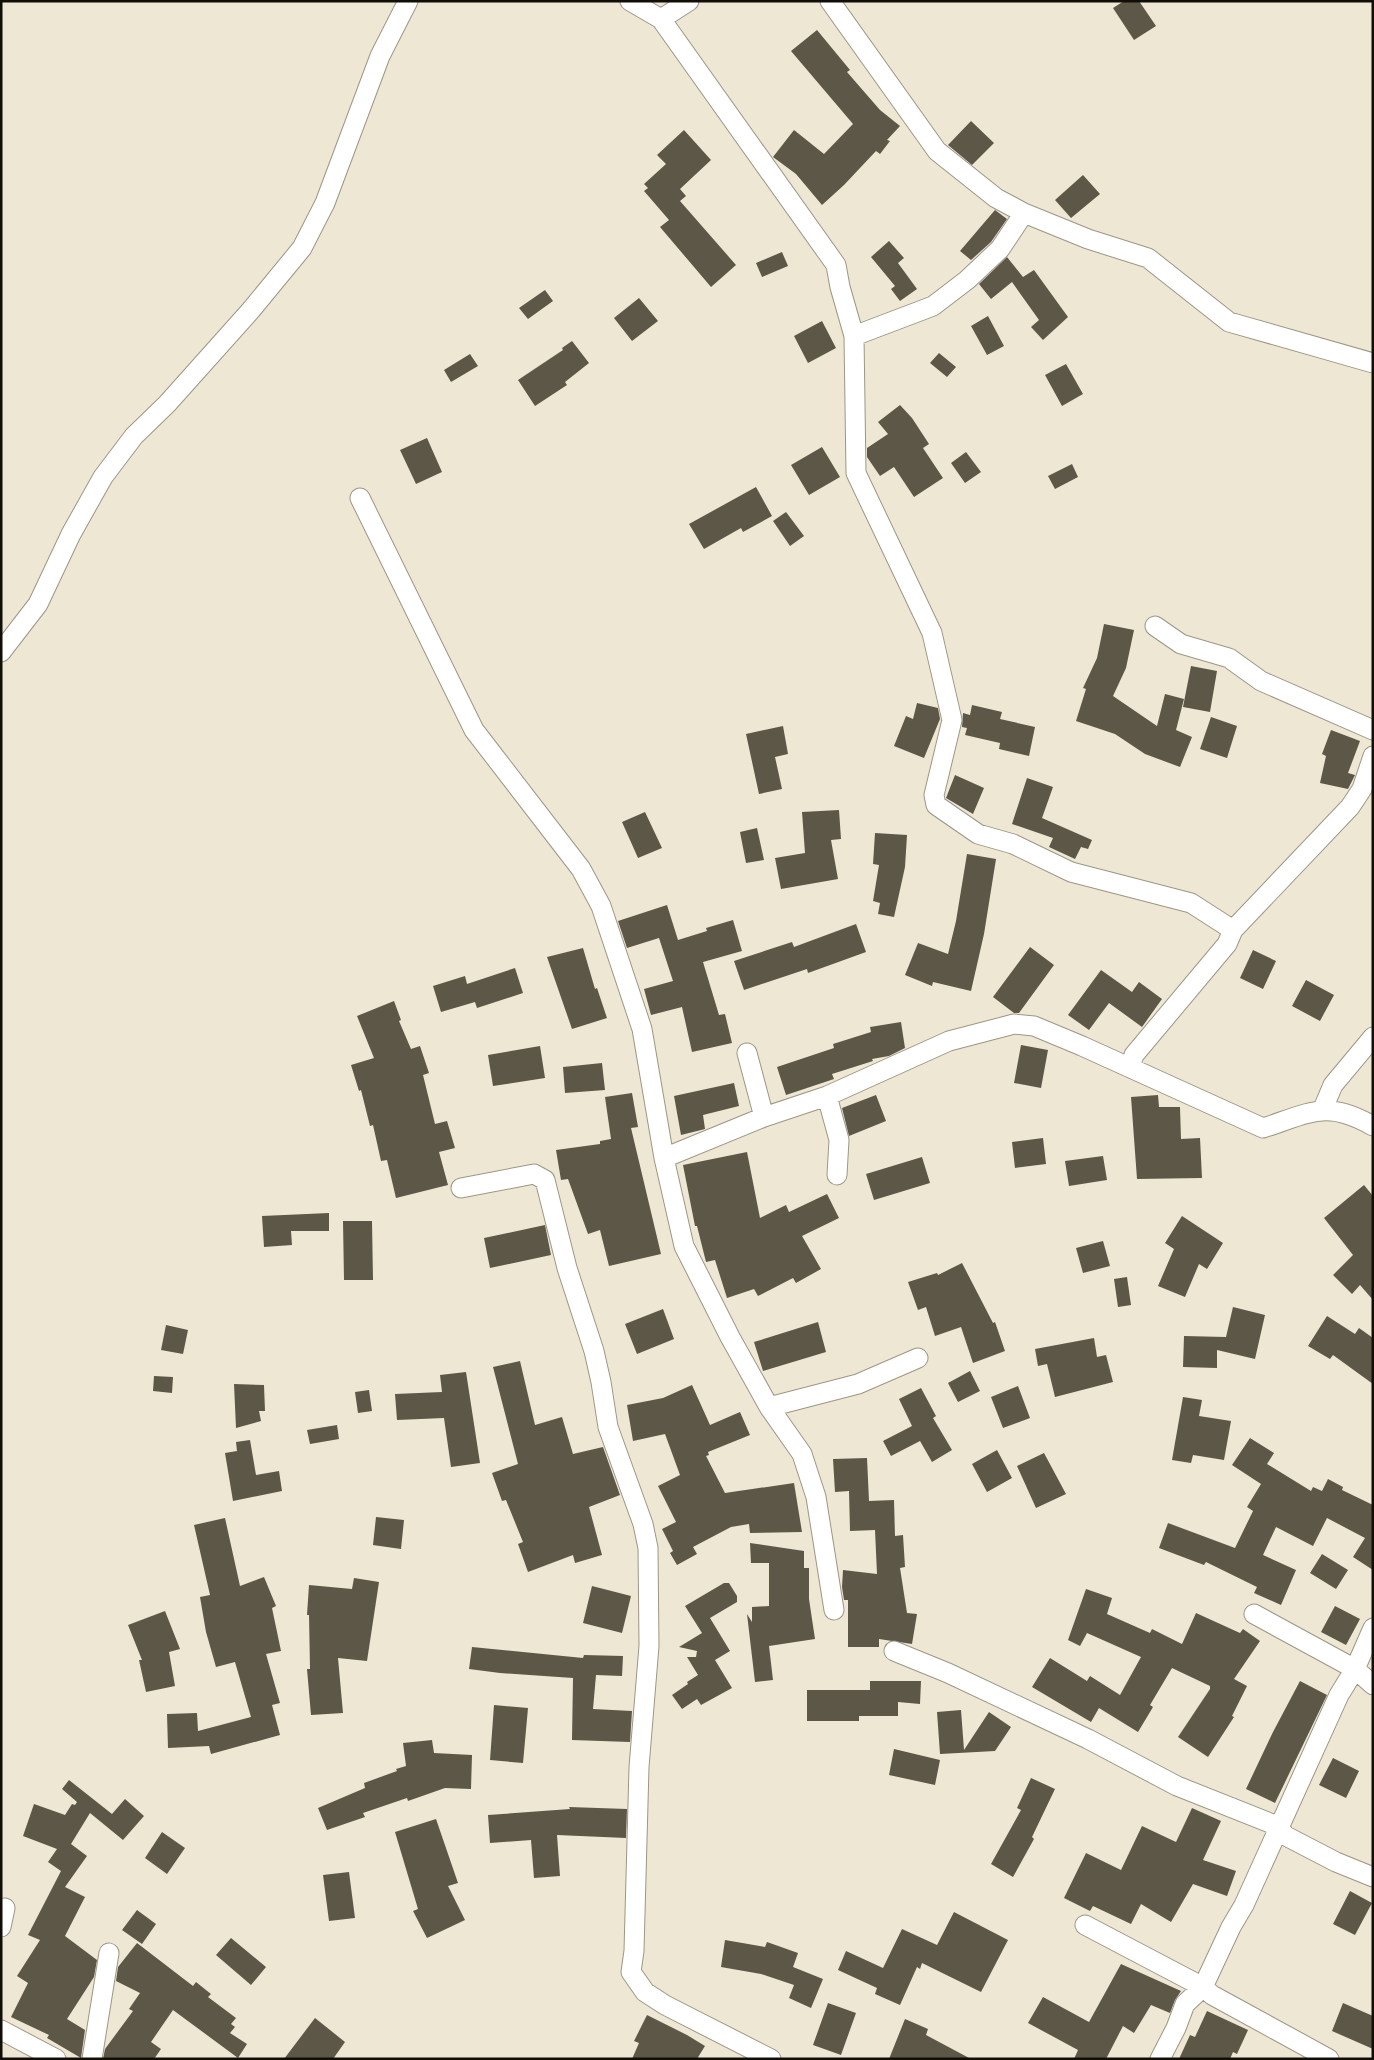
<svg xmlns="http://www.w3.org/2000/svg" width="1374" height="2060" viewBox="0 0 1374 2060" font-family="'IBM Plex Serif',serif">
<rect width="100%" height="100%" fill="#eee7d4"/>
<!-- building -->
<path fill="#5d5747" d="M 1124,1 L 1139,1 L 1156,26 L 1134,40 L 1113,8 Z
M 817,30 L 850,70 L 847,72 L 880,110 L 900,126 L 887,140 L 890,141 L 880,154 L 876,151 L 844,185 L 822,205 L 796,174 L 773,157 L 794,130 L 824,154 L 853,124 L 791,51 Z
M 971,121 L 994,143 L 972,165 L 948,145 Z
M 684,130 L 711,160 L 680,189 L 686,196 L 680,201 L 736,265 L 711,287 L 660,227 L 669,220 L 644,191 L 648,188 L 644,184 L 666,164 L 657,155 Z
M 1083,175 L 1100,194 L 1071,218 L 1055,200 Z
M 995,210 L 1007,219 L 991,242 L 971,260 L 960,251 Z
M 889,241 L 904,258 L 898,263 L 917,289 L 900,301 L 891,289 L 895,286 L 871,257 Z
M 782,252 L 788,266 L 762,277 L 756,263 Z
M 1007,257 L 1023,277 L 1034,270 L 1068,317 L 1043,340 L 1031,327 L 1039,320 L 1012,282 L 991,299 L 979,284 Z
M 545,290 L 553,301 L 528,319 L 519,308 Z
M 639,298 L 658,321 L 632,341 L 614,318 Z
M 988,316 L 1004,346 L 987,355 L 971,326 Z
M 822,321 L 836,348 L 808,363 L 794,336 Z
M 572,341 L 589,363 L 565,382 L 567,385 L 535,406 L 518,380 L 563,350 L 562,348 Z
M 939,353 L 956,367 L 947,377 L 930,363 Z
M 470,354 L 478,366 L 451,382 L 444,370 Z
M 1066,364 L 1083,394 L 1062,406 L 1045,375 Z
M 900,405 L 912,418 L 929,444 L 923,448 L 943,478 L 914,497 L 894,467 L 880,476 L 867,457 L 867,448 L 888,434 L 878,422 Z
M 427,438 L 442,472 L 416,484 L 400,450 Z
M 822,447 L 840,477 L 809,495 L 791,465 Z
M 966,452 L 981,472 L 965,483 L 951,463 Z
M 1072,464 L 1078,477 L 1055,489 L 1048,476 Z
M 756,487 L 772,516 L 743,532 L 741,528 L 704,549 L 689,524 Z
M 786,512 L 804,536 L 790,546 L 773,521 Z
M 1104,624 L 1134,630 L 1126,668 L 1113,696 L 1157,726 L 1165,694 L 1184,699 L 1176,730 L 1192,737 L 1180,767 L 1145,754 L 1115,734 L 1076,721 L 1086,689 L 1083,688 L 1097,658 Z
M 1191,666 L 1217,671 L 1210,712 L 1183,707 Z
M 917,703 L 938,708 L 940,719 L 924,758 L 894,746 L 906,716 L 913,719 Z
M 972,705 L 1002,712 L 1000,719 L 1035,727 L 1029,756 L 999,749 L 1000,743 L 965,735 L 967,728 L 962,727 L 963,713 L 970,715 Z
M 1211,717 L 1237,726 L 1227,758 L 1200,749 Z
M 783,726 L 788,754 L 775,757 L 782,789 L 759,794 L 746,734 Z
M 1331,730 L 1360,741 L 1348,773 L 1355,775 L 1348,789 L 1320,783 L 1326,756 L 1322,754 Z
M 955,775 L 984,788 L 973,814 L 946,798 Z
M 1027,778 L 1053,787 L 1042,818 L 1092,840 L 1088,849 L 1081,847 L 1075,859 L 1049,847 L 1053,838 L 1012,824 Z
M 839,810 L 841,839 L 831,840 L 838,879 L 781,889 L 775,858 L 805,853 L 802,812 Z
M 645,812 L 662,848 L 638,858 L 622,822 Z
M 757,828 L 764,860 L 746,863 L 740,832 Z
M 875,833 L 907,835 L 905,867 L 894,917 L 878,914 L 880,903 L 873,901 L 879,865 L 873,864 Z
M 967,854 L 996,859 L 984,934 L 971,991 L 933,982 L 932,986 L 905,975 L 918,943 L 948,954 L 956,921 Z
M 667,905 L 678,940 L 707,931 L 706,928 L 733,920 L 742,951 L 703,962 L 719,1015 L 725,1014 L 732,1043 L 692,1052 L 682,1007 L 651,1015 L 644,989 L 673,981 L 659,938 L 627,948 L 618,921 Z
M 856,924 L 866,952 L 808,973 L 807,969 L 744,990 L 734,961 L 792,942 L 794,947 Z
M 1030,947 L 1054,965 L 1019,1013 L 1014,1013 L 993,997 Z
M 583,948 L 595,989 L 597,988 L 607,1018 L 572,1029 L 547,957 Z
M 1253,950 L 1276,961 L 1263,989 L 1240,978 Z
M 515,968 L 523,993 L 477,1008 L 475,1002 L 441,1012 L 433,986 L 465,976 L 467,984 Z
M 1101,970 L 1132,992 L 1139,982 L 1162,999 L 1142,1027 L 1109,1003 L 1089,1030 L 1068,1015 Z
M 1306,980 L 1334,995 L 1320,1021 L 1292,1006 Z
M 394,1001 L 401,1020 L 399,1021 L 411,1049 L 420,1046 L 429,1073 L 423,1075 L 435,1124 L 447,1121 L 455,1148 L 439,1152 L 448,1185 L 396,1198 L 387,1160 L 381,1161 L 373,1125 L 370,1126 L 361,1090 L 359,1091 L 351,1065 L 374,1058 L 357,1016 Z
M 901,1022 L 905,1048 L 889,1056 L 872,1059 L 873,1061 L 832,1074 L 834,1079 L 786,1095 L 777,1067 L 834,1048 L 833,1044 L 871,1032 L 870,1027 Z
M 1021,1045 L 1048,1050 L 1041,1088 L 1014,1083 Z
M 540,1046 L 545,1078 L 493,1086 L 488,1055 Z
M 602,1063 L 605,1090 L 565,1093 L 563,1067 Z
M 734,1083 L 739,1106 L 703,1115 L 705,1129 L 681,1135 L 674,1096 Z
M 632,1093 L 638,1127 L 631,1128 L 661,1254 L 609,1266 L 600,1230 L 588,1234 L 568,1179 L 561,1180 L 556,1150 L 600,1144 L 600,1141 L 611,1139 L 605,1097 Z
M 876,1095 L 886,1121 L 849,1136 L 842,1108 Z
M 1158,1095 L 1159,1107 L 1180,1107 L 1181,1139 L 1200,1138 L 1202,1178 L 1137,1179 L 1131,1097 Z
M 1043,1138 L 1046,1164 L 1015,1168 L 1012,1142 Z
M 747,1152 L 760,1218 L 786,1205 L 789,1212 L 827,1194 L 839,1218 L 802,1236 L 821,1269 L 796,1283 L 793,1278 L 758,1296 L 754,1289 L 727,1298 L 715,1260 L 706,1262 L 697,1226 L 695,1226 L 683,1165 Z
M 1103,1156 L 1107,1180 L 1069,1186 L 1065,1161 Z
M 922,1157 L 930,1183 L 874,1200 L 866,1174 Z
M 1364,1185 L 1373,1196 L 1373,1300 L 1360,1285 L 1352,1294 L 1333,1275 L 1353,1255 L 1324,1218 Z
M 329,1213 L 329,1231 L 291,1231 L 292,1245 L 264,1247 L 262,1216 Z
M 1182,1216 L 1223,1243 L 1207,1269 L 1199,1264 L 1185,1297 L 1158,1286 L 1174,1249 L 1165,1243 Z
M 343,1221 L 372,1221 L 373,1280 L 344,1280 Z
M 545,1225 L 551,1255 L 490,1268 L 484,1238 Z
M 1103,1241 L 1110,1266 L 1083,1273 L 1076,1248 Z
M 962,1263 L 993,1323 L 995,1322 L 1005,1351 L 973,1363 L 961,1327 L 935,1336 L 926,1307 L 918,1310 L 908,1282 L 937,1273 L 938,1275 Z
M 1127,1277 L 1131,1305 L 1118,1307 L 1114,1279 Z
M 1233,1307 L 1265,1315 L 1255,1359 L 1217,1350 L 1217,1368 L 1183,1367 L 1184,1336 L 1226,1337 Z
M 663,1309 L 674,1339 L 637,1354 L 625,1324 Z
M 1327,1316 L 1355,1334 L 1359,1328 L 1373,1338 L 1373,1384 L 1333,1355 L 1330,1359 L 1308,1346 Z
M 818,1322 L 826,1352 L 763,1371 L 754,1342 Z
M 166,1325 L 188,1330 L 183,1354 L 161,1350 Z
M 1094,1338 L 1097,1357 L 1106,1355 L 1113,1382 L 1055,1397 L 1047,1364 L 1038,1366 L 1035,1349 Z
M 520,1361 L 535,1425 L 562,1417 L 573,1454 L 603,1447 L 620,1495 L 589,1507 L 602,1555 L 575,1563 L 573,1555 L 528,1572 L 518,1544 L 523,1542 L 506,1500 L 502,1501 L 492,1473 L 518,1464 L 493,1367 Z
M 970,1371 L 980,1391 L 958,1402 L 948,1383 Z
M 466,1372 L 480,1463 L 451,1467 L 444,1418 L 397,1420 L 395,1394 L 442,1392 L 440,1375 Z
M 154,1376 L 173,1377 L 172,1393 L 153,1391 Z
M 234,1384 L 264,1385 L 265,1411 L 259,1411 L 261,1421 L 236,1428 Z
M 692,1385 L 710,1425 L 740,1412 L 750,1435 L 708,1452 L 709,1455 L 706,1456 L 725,1493 L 794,1483 L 802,1532 L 750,1533 L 749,1524 L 731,1527 L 693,1547 L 697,1554 L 677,1565 L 670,1553 L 673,1551 L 662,1529 L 676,1522 L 658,1486 L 680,1475 L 665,1434 L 633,1441 L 627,1405 L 663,1398 Z
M 1018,1386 L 1030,1418 L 1003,1428 L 991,1397 Z
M 921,1388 L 936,1416 L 933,1418 L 952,1450 L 932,1462 L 920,1441 L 891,1456 L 883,1441 L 912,1426 L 899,1399 Z
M 369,1390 L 372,1411 L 358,1413 L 355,1392 Z
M 1183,1397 L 1202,1400 L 1199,1416 L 1231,1421 L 1224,1460 L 1193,1455 L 1191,1463 L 1172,1460 Z
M 337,1425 L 339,1439 L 310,1444 L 307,1430 Z
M 1250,1438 L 1274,1453 L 1267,1464 L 1311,1491 L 1313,1487 L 1322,1491 L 1328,1479 L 1343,1487 L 1342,1490 L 1373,1505 L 1373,1570 L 1353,1557 L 1365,1538 L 1327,1518 L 1313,1546 L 1276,1527 L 1263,1555 L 1296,1570 L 1281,1605 L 1254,1593 L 1257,1587 L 1206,1562 L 1204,1565 L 1159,1548 L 1168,1523 L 1235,1548 L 1253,1511 L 1247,1507 L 1261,1484 L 1232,1465 Z
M 250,1440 L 256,1475 L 279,1471 L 282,1491 L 233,1501 L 225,1453 L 237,1451 L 236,1442 Z
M 997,1450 L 1012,1478 L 987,1492 L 972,1464 Z
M 1044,1453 L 1066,1494 L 1036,1508 L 1017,1466 Z
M 867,1458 L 869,1501 L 894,1500 L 895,1536 L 903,1535 L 905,1567 L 900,1568 L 907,1613 L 917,1614 L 912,1644 L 879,1639 L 879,1647 L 848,1647 L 848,1600 L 844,1600 L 842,1587 L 843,1570 L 877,1574 L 875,1530 L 850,1531 L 849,1491 L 835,1492 L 833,1459 Z
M 376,1517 L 404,1520 L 401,1549 L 373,1545 Z
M 225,1518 L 240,1586 L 264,1577 L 276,1606 L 272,1608 L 281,1651 L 266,1654 L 280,1703 L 272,1705 L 280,1735 L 211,1754 L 209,1746 L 168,1748 L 167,1714 L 197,1713 L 198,1731 L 251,1717 L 235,1662 L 216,1667 L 206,1632 L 200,1597 L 210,1595 L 194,1525 Z
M 750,1543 L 804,1551 L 804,1568 L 809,1568 L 809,1599 L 815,1639 L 769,1646 L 773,1680 L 755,1682 L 747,1614 L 752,1622 L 752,1607 L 769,1606 L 769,1563 L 751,1563 Z
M 1322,1554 L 1348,1570 L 1336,1589 L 1310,1573 Z
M 354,1578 L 379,1582 L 367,1661 L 338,1658 L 343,1713 L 311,1715 L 307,1669 L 310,1669 L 309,1615 L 307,1615 L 309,1585 L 352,1589 Z
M 724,1583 L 729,1583 L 737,1596 L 737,1602 L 710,1618 L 730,1651 L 715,1660 L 732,1688 L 701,1705 L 697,1699 L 682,1709 L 672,1695 L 688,1684 L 687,1682 L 698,1675 L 687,1657 L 696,1657 L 697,1651 L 679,1647 L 702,1633 L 685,1606 Z
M 592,1586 L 631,1596 L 622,1633 L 583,1623 Z
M 1086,1589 L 1112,1598 L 1107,1614 L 1150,1633 L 1152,1629 L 1182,1644 L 1196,1613 L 1240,1633 L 1243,1629 L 1260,1641 L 1234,1679 L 1247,1686 L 1232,1716 L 1234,1717 L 1208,1757 L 1178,1737 L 1210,1689 L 1210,1686 L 1172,1668 L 1150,1705 L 1153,1707 L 1138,1732 L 1099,1708 L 1091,1722 L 1032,1687 L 1050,1658 L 1087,1681 L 1090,1676 L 1120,1695 L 1141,1657 L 1087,1633 L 1080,1646 L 1068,1640 Z
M 1335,1606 L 1360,1619 L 1346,1645 L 1321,1632 Z
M 165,1611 L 180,1649 L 169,1652 L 175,1686 L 146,1692 L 139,1660 L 142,1660 L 128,1625 Z
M 472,1647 L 583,1658 L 584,1655 L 623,1656 L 622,1676 L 596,1675 L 593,1709 L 632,1711 L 630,1742 L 572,1740 L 573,1678 L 500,1673 L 469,1669 Z
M 870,1681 L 921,1681 L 920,1704 L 898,1702 L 898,1716 L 859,1716 L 859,1721 L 807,1721 L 807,1690 L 870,1690 Z
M 1300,1681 L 1327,1695 L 1275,1803 L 1246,1789 L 1273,1732 Z
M 494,1705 L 528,1708 L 523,1763 L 490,1760 Z
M 961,1710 L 964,1750 L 989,1712 L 1011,1727 L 995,1751 L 940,1754 L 937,1712 Z
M 432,1740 L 434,1753 L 472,1755 L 471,1789 L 445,1788 L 408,1801 L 407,1798 L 363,1813 L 365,1817 L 327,1830 L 318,1808 L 365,1788 L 364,1783 L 397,1771 L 396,1769 L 406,1766 L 403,1743 Z
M 894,1749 L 940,1760 L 935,1785 L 889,1775 Z
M 1333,1758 L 1359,1771 L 1346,1798 L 1319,1785 Z
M 1031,1778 L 1055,1789 L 1032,1837 L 1034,1839 L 1013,1877 L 991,1864 L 1021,1810 L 1017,1808 Z
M 69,1780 L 112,1814 L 125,1799 L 144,1816 L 123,1840 L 90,1813 L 71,1844 L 87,1856 L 65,1887 L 85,1897 L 65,1936 L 97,1960 L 94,1977 L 67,2019 L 85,2030 L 81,2058 L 47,2038 L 49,2035 L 11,2017 L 28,1983 L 17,1976 L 40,1940 L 28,1935 L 61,1871 L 48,1862 L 57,1849 L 23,1836 L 34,1804 L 65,1815 L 72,1804 L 75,1805 L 77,1802 L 62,1789 Z
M 569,1807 L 627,1809 L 626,1838 L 557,1835 L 560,1876 L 534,1878 L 531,1840 L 490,1843 L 488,1815 L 570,1809 Z
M 1192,1808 L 1221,1821 L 1203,1860 L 1236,1871 L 1227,1896 L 1193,1884 L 1171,1922 L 1141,1904 L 1131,1924 L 1093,1906 L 1090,1911 L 1064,1898 L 1086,1853 L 1121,1870 L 1142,1826 L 1176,1842 Z
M 436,1819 L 458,1883 L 448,1886 L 465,1920 L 427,1938 L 413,1911 L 418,1909 L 395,1832 Z
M 162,1832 L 185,1848 L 167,1874 L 145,1858 Z
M 349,1872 L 355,1918 L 329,1921 L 323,1875 Z
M 1350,1891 L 1372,1903 L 1355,1935 L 1333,1924 Z
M 137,1910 L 156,1924 L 142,1944 L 122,1930 Z
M 954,1912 L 1008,1940 L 981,1992 L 922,1963 L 920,1969 L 917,1967 L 900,2005 L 875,1994 L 877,1988 L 838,1970 L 846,1951 L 883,1968 L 902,1929 L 937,1945 Z
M 231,1938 L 266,1967 L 251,1985 L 216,1955 Z
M 725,1940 L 765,1947 L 767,1942 L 798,1953 L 793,1967 L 823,1979 L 811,2008 L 789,1998 L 794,1985 L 761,1974 L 721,1967 Z
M 137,1943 L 193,1986 L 196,1982 L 211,1994 L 208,1997 L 236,2018 L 231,2024 L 235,2027 L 230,2033 L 247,2044 L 238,2058 L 173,2010 L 151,2042 L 161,2049 L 154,2059 L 103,2059 L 105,2049 L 133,2011 L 129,2009 L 140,1993 L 116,1981 L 118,1967 Z
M 1121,1964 L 1181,1991 L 1175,2000 L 1170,2013 L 1151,2005 L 1134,2033 L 1123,2026 L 1106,2059 L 1074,2059 L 1078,2050 L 1028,2023 L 1043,1997 L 1089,2022 Z
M 828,2003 L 856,2013 L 841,2055 L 813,2045 Z
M 1343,2003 L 1373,2016 L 1373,2049 L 1332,2031 Z
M 1207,2011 L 1248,2030 L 1237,2054 L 1233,2052 L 1230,2059 L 1179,2059 L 1190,2035 L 1195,2037 Z
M 647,2015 L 687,2035 L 705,2046 L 697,2059 L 632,2059 L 639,2043 L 634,2041 Z
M 315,2018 L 345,2042 L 333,2059 L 284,2059 Z
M 905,2019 L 928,2029 L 926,2035 L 971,2059 L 889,2059 Z"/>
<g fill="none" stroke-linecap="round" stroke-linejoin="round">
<defs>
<path id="minor" d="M 630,1 L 661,19 L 836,265 L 840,287 L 854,336 L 856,473 L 932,633 L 952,720 L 934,795 L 936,805 L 978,834 L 1013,844 L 1071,872 L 1191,903 L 1233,930
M 830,1 L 937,151 L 996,198 L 1024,213 L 1000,249 L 967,280 L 933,306 L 854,336
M 661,19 L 689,1
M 1024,213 L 1088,239 L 1148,258 L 1229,322 L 1373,363
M 360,498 L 474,730 L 581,869 L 601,906 L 642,1029 L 664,1158 L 684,1246 L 730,1337 L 769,1407 L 802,1454 L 816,1497 L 834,1610
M 1155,626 L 1181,644 L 1229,658 L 1261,681 L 1373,730
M 1,652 L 38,604 L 71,534 L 103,477 L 134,436 L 167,404 L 251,310 L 302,248 L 325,203 L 380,56 L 408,1
M 747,1053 L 764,1117
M 1130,1067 L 1134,1055 L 1227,944 L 1233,930 L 1350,807 L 1362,789 L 1373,756
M 827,1096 L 839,1140 L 837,1175
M 1322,1111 L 1333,1085 L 1373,1037
M 664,1158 L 764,1117 L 827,1096 L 949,1041 L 1014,1024 L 1034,1026 L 1082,1046 L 1263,1128 C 1310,1113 1326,1099 1373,1126
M 461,1188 L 534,1174 L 545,1180 L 567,1268 L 594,1351 L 601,1382 L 608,1427 L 643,1524 L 648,1548 L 649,1646 L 639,1767 L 634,1951 L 631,1972 L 645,1992 L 665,2005 L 771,2059
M 769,1407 L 858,1384 L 918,1358
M 1254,1614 L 1355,1669 L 1373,1685
M 894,1651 L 948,1673 L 1088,1739 L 1177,1786 L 1280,1827 L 1284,1835 L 1336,1862 L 1373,1877
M 1085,1925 L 1203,1987 L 1212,1995 L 1329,2059
M 1,1927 L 5,1908
M 1,2030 L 56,2059
M 92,2059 L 109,1953
M 1160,2059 L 1176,2028 L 1185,2004 L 1203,1987 L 1231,1927 L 1244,1905 L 1339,1695 L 1355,1669 L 1373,1628"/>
</defs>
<!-- minor casing -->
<use href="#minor" stroke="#9d9685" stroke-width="21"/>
<!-- minor -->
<use href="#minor" stroke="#fff" stroke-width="19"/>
</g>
<!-- border -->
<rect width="1374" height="2060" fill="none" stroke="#110e08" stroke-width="5"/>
</svg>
